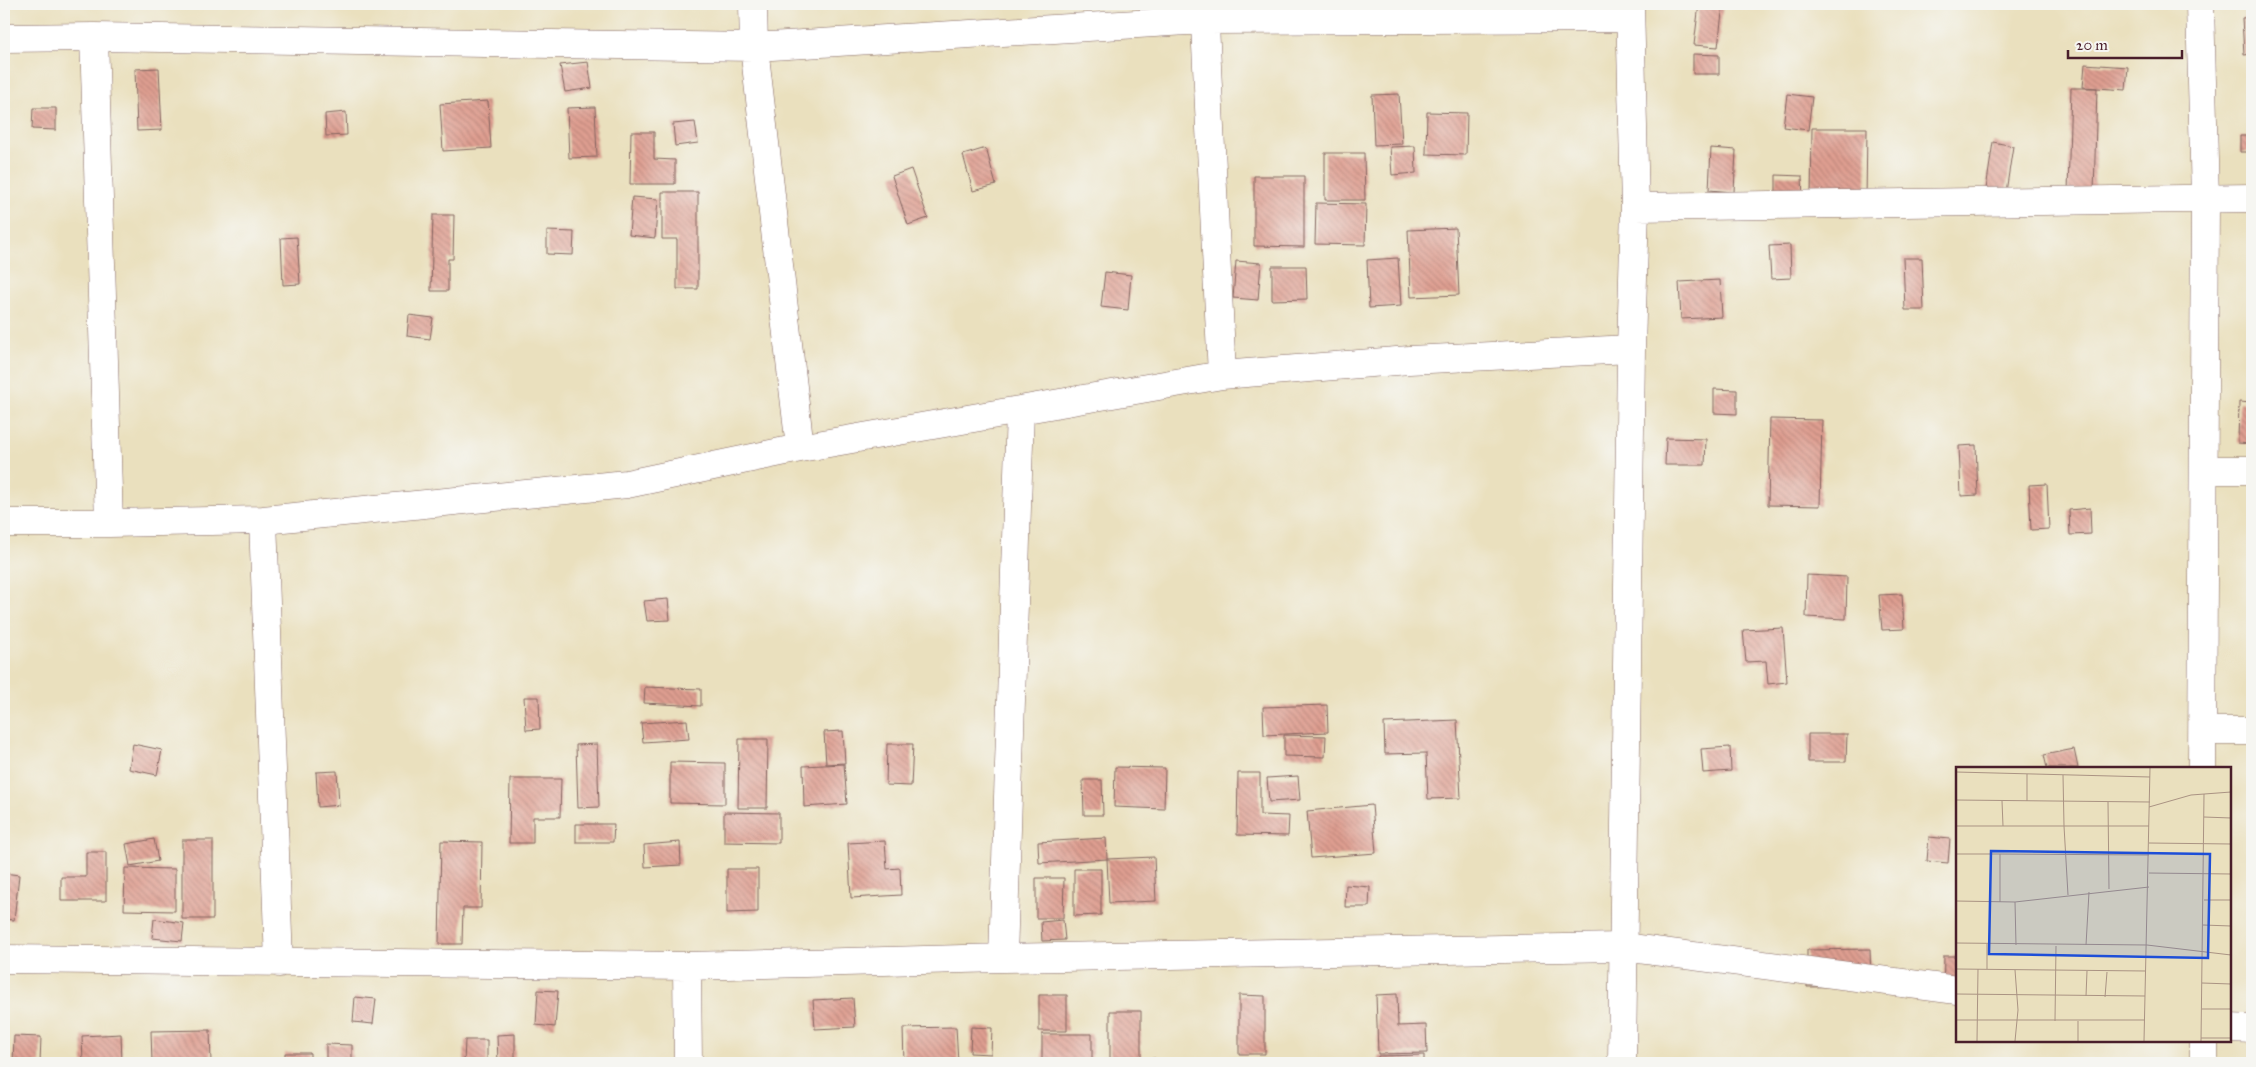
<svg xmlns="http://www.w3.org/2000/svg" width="2256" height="1067" viewBox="0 0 2256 1067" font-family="'IM FELL Great Primer',serif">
<defs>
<pattern id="building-back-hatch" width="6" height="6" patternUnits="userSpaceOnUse" patternTransform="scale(1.25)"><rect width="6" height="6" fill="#df9f91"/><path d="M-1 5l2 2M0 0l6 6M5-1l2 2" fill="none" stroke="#b78177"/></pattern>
</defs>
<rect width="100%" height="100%" fill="#f6f6f2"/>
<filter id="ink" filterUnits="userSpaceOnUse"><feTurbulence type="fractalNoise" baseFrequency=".02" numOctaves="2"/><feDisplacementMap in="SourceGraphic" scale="10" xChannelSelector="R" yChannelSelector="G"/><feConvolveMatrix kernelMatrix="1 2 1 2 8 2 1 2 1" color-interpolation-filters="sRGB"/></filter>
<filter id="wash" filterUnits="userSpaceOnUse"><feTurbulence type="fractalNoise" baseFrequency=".0096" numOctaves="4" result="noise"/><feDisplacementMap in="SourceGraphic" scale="20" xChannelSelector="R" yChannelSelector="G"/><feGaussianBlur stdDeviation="1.12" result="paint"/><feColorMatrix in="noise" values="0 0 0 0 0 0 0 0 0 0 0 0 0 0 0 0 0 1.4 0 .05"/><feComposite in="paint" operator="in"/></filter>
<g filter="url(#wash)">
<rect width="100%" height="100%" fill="#eae0be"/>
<g id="blocks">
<!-- building -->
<path fill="url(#building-back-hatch)" d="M 1699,4 L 1723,4 L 1718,47 L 1694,45 Z
M 2252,17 L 2252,54 L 2244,55 L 2242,18 Z
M 1693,54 L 1719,55 L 1719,74 L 1693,74 Z
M 588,62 L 592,88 L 565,92 L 560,65 Z
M 2085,64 L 2128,67 L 2126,90 L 2083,87 Z
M 159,68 L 162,130 L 137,131 L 135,69 Z
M 2071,88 L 2097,88 L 2094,192 L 2068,192 Z
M 1399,94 L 1402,144 L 1374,145 L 1372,95 Z
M 1787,94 L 1812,97 L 1808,130 L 1783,127 Z
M 488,101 L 491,148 L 443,151 L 440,104 Z
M 595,107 L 597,157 L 569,158 L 567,108 Z
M 33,108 L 56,108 L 56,130 L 32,129 Z
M 346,112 L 347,135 L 326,136 L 325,114 Z
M 1427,112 L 1467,113 L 1466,155 L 1426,154 Z
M 695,122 L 698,143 L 675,146 L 673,124 Z
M 1812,128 L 1867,128 L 1866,201 L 1811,200 Z
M 631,132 L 654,132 L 654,159 L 675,160 L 675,184 L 630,184 Z
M 2240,136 L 2252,136 L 2252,152 L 2240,152 Z
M 1993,142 L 2013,146 L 2006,192 L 1986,189 Z
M 1415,146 L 1416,173 L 1392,175 L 1390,147 Z
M 986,148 L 996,185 L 973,191 L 963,155 Z
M 1711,148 L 1736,150 L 1734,192 L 1709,190 Z
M 1325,153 L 1364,153 L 1365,200 L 1325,200 Z
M 911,169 L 928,218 L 908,225 L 892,176 Z
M 1776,175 L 1802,176 L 1803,199 L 1776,199 Z
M 1254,176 L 1304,176 L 1304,247 L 1254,246 Z
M 662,192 L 698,192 L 698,289 L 677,289 L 677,239 L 662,239 Z
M 632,197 L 658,199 L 655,238 L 629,235 Z
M 1316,203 L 1366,204 L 1365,245 L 1315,244 Z
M 433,215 L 454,215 L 453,259 L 448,259 L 448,291 L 431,291 Z
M 1456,228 L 1459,295 L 1411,297 L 1408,230 Z
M 547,231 L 574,232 L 573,255 L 547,254 Z
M 297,237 L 300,284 L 283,285 L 281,238 Z
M 1790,245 L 1791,278 L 1771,279 L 1769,246 Z
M 1398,258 L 1401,306 L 1369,308 L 1367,260 Z
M 1903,258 L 1922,258 L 1924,310 L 1905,310 Z
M 1236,261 L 1261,263 L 1258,300 L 1233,298 Z
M 1272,266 L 1306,266 L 1307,299 L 1272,300 Z
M 1105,272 L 1131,275 L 1128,310 L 1101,307 Z
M 1720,280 L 1722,317 L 1681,319 L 1679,282 Z
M 409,315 L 433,318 L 430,339 L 407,336 Z
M 1714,389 L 1737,390 L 1737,414 L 1714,413 Z
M 2239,402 L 2252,403 L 2252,444 L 2238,443 Z
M 1770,419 L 1822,420 L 1820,506 L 1768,505 Z
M 1666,438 L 1706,439 L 1705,465 L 1665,465 Z
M 1976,445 L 1978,495 L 1961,496 L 1959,446 Z
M 2047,484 L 2049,529 L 2031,530 L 2029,485 Z
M 2090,508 L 2091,534 L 2070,535 L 2069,510 Z
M 1807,575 L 1847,577 L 1846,619 L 1806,617 Z
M 1902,594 L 1904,629 L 1882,630 L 1879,595 Z
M 668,599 L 670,620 L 647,621 L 644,601 Z
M 1783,628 L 1787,682 L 1768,684 L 1766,661 L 1746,662 L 1743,630 Z
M 645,687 L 701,689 L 701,706 L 644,703 Z
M 524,697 L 539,697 L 540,729 L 526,730 Z
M 1327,705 L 1328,732 L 1264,735 L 1263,707 Z
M 687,720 L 689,739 L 643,742 L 641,723 Z
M 1457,720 L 1461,798 L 1428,799 L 1426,753 L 1385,754 L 1384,723 Z
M 843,731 L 845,763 L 826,764 L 824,732 Z
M 1808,734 L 1847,734 L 1846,762 L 1808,762 Z
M 1284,735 L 1326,736 L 1325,757 L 1284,756 Z
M 739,739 L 768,739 L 767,808 L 738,808 Z
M 133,744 L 162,750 L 157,775 L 129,769 Z
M 597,744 L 599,807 L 578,808 L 576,745 Z
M 887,744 L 913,744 L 911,786 L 886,785 Z
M 1730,747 L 1731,771 L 1703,773 L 1701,749 Z
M 2074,749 L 2078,768 L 2047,768 L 2044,755 Z
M 670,762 L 725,763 L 725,804 L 670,803 Z
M 844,764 L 847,804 L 804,807 L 803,766 Z
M 1115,767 L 1165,768 L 1164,809 L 1114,807 Z
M 337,771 L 339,805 L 318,807 L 316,772 Z
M 1238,773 L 1260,773 L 1260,815 L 1289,816 L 1288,836 L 1237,835 Z
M 1298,776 L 1300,800 L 1269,802 L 1267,778 Z
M 510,779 L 561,779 L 560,817 L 533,817 L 533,843 L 509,843 Z
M 1083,780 L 1102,780 L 1103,815 L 1084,815 Z
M 1372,805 L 1376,853 L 1311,858 L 1307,811 Z
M 724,812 L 779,813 L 779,843 L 724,842 Z
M 576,824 L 614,824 L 613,842 L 576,842 Z
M 1929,837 L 1950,839 L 1948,863 L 1927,861 Z
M 1106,838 L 1107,859 L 1039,863 L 1038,842 Z
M 154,839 L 158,861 L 130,866 L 126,844 Z
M 182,840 L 213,840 L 213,919 L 182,919 Z
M 441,841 L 482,842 L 481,908 L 463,908 L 462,944 L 439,944 Z
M 885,841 L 887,869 L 900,868 L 901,895 L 851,898 L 848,843 Z
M 680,842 L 681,865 L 645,867 L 644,845 Z
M 86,852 L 106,852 L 106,901 L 61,901 L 61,877 L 86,877 Z
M 1154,857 L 1156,901 L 1109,903 L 1107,859 Z
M 125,868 L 175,869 L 175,911 L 124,910 Z
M 727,869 L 758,869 L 758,912 L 727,913 Z
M 1074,869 L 1101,869 L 1101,915 L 1074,916 Z
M 4,873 L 19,875 L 14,920 L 4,919 Z
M 1036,878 L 1064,878 L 1063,918 L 1036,918 Z
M 1346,885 L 1370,887 L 1369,907 L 1345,907 Z
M 154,919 L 184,923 L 182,941 L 152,938 Z
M 1063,920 L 1065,940 L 1042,941 L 1041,922 Z
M 1870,949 L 1871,986 L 1807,987 L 1807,950 Z
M 1944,956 L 1957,956 L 1957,1001 L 1943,1001 Z
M 538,990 L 558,991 L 555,1027 L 536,1025 Z
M 1397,994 L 1398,1026 L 1426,1025 L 1427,1053 L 1378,1054 L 1376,995 Z
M 1039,995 L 1067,995 L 1067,1031 L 1039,1031 Z
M 1239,995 L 1265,996 L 1265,1054 L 1239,1054 Z
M 355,997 L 376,999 L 373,1024 L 353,1022 Z
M 853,998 L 855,1027 L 815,1029 L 813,1000 Z
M 1110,1011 L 1141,1011 L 1141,1059 L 1110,1059 Z
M 956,1027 L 958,1062 L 904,1063 L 903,1028 Z
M 971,1027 L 992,1028 L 991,1054 L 970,1053 Z
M 210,1030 L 211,1063 L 152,1063 L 151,1031 Z
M 121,1034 L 122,1063 L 83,1063 L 82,1036 Z
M 515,1034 L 515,1063 L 498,1063 L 497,1035 Z
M 1042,1034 L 1092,1034 L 1092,1061 L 1042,1061 Z
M 14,1036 L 41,1037 L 40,1063 L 13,1063 Z
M 465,1040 L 487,1040 L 487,1063 L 464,1063 Z
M 326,1044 L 352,1045 L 352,1063 L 326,1063 Z
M 285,1053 L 310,1053 L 310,1063 L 285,1063 Z
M 1424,1055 L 1424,1063 L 1378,1063 L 1378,1056 Z
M 1155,1058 L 1156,1063 L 1125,1063 L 1125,1062 Z"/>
</g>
</g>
<g filter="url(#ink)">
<use href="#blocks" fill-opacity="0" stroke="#82635e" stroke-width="1"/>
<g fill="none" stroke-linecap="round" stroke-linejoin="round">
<defs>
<path id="minor" d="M 753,4 L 754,47 L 800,448
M 1204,4 L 1222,375
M 2200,4 L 2205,199 L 2202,768
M 94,37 L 754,47 L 1204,20 L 1630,18
M 4,38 L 94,37 L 109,523
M 1635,207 L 2252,198
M 2204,470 L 2252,470
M 263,520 L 279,963
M 4,523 L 109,523 L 263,520 L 627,484 L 800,448 L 1222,375 L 1409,360 L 1631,349
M 2203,731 L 2252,731
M 1003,958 L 1020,410
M 4,959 L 687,966 L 1003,958 L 1623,947 L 1957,990
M 687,966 L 688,1063
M 2230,1028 L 2252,1029
M 1622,1063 L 1631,349 L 1635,207 L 1630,4
M 2204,1063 L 2204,1041"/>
</defs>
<!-- minor casing -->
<use href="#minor" stroke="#82635e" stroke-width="29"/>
<!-- minor -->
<use href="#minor" stroke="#fff" stroke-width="28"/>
</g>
</g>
<!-- overview -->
<g transform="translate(1956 767)">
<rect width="275" height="275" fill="#eae0be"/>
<path fill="none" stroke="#aa9383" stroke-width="1" d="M 0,5 L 194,10M 71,7 L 71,34M 107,8 L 108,59 L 193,59M 0,33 L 194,35M 46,34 L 47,59M 152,35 L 153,122M 193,40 L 235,28 L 275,25M 248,50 L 275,51M 0,59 L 108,59 L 112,128M 193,76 L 275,77M 0,87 L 44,87 L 44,135M 44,87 L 193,88M 193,106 L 275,107M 248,133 L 275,133M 0,134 L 59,135 L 193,120M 59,135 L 60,178M 247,158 L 275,159M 0,176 L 191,178 L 275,188M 130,178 L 133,125M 0,202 L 190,204M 31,202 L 31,177M 246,216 L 275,217M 0,227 L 189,229M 130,229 L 131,204M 149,230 L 151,205M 246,242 L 275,242M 0,253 L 189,253M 99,254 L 100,179M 122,254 L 122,274M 245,271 L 275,271M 21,274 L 22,202M 59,274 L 62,243 L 59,203M 188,274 L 194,1M 245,274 L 248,27"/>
<path fill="#1d4ed8" fill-opacity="0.15" stroke="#1d4ed8" stroke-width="2.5" d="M 35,84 L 254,87 L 252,191 L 33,187 Z"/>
<rect width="275" height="275" fill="none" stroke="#4a1f2b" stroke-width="2.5"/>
</g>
<!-- margin -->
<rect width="2256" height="1067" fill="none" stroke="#f6f6f2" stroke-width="20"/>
<!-- scale -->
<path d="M2068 50v8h114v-8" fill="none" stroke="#4a1f2b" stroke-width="2.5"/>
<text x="2076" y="50" font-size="15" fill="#4a1f2b" stroke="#f6f6f2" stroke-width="4" paint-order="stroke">20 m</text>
</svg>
